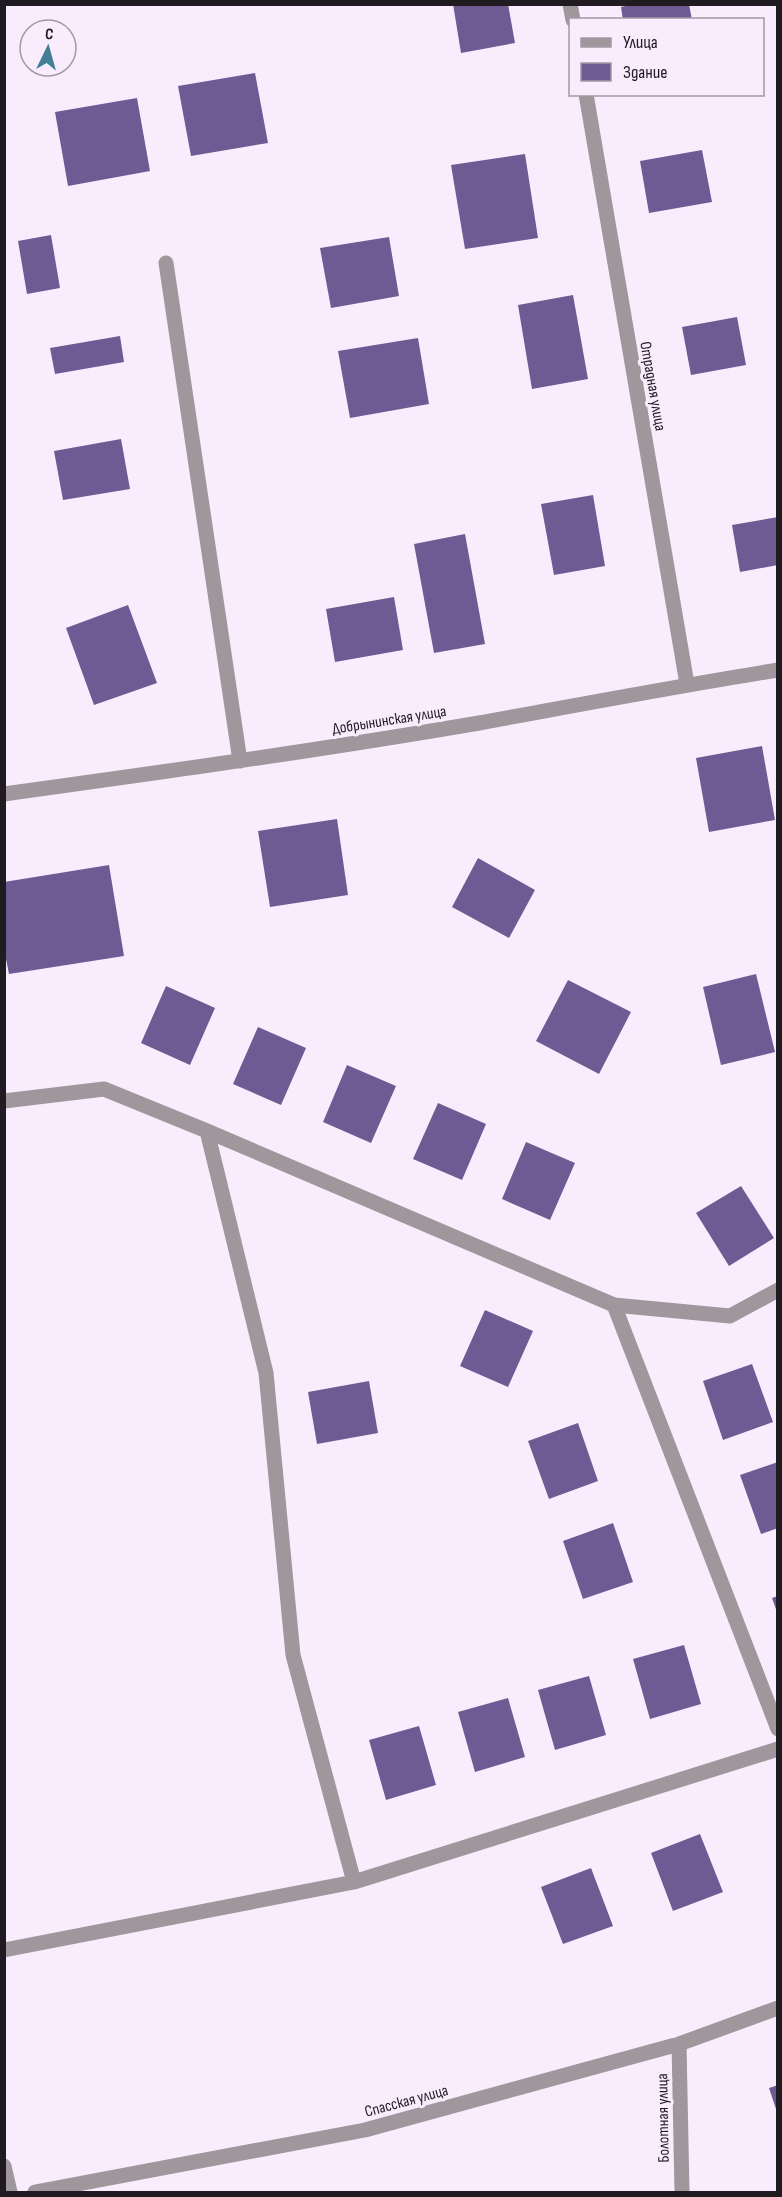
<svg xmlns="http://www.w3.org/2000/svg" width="782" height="2197" viewBox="0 0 782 2197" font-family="'Sofia Sans Condensed',sans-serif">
<rect width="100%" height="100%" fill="#f9edfd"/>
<!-- building -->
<path fill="#6e5b94" d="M 453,4 L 508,4 L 515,43 L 461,53 Z
M 634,4 L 689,4 L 692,20 L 623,20 L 621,7 Z
M 255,73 L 268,143 L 191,156 L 178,86 Z
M 137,98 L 150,171 L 68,186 L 55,112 Z
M 702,150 L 712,202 L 649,213 L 640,161 Z
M 525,154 L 538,238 L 465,249 L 451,165 Z
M 51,235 L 60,288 L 27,294 L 18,241 Z
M 389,237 L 399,296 L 331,308 L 320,248 Z
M 573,295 L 588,379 L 532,389 L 518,305 Z
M 737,317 L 746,365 L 691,375 L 682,327 Z
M 120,336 L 124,362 L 55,374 L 50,348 Z
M 418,338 L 429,404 L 350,418 L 338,351 Z
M 121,439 L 130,489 L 63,500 L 54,451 Z
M 593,495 L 605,566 L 554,575 L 541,504 Z
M 778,517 L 778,565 L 740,572 L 732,525 Z
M 465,534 L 485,644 L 434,653 L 414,544 Z
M 394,597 L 403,650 L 335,662 L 326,609 Z
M 128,605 L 157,683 L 94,705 L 66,628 Z
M 762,746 L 775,820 L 709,832 L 696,758 Z
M 337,819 L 348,895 L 270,907 L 258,831 Z
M 478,858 L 535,890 L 509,938 L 452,907 Z
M 109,865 L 124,956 L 9,974 L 4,949 L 4,882 Z
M 756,974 L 775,1052 L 721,1065 L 703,987 Z
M 568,980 L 631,1012 L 599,1074 L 536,1041 Z
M 166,986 L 215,1008 L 190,1065 L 141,1043 Z
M 258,1027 L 306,1048 L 281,1105 L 233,1084 Z
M 347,1065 L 396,1086 L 371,1143 L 323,1122 Z
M 438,1103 L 486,1124 L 462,1180 L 413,1159 Z
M 526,1142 L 575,1163 L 550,1220 L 502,1199 Z
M 741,1186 L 774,1238 L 729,1266 L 696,1213 Z
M 485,1310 L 533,1331 L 508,1387 L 460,1366 Z
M 752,1364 L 773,1422 L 723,1440 L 703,1381 Z
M 369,1381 L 378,1433 L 317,1444 L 308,1392 Z
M 578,1423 L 598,1481 L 549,1499 L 528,1441 Z
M 778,1462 L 778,1528 L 761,1534 L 740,1475 Z
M 613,1523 L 633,1582 L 583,1599 L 563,1541 Z
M 778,1596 L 778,1612 L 777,1612 L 772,1598 Z
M 684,1645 L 701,1704 L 650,1719 L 633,1659 Z
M 589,1676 L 606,1735 L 555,1750 L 538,1690 Z
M 508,1698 L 525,1757 L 475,1772 L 458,1712 Z
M 419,1726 L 436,1785 L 386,1800 L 369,1740 Z
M 700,1834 L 723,1892 L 673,1911 L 651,1853 Z
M 591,1868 L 613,1926 L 563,1944 L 541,1887 Z
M 778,2085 L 778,2112 L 777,2112 L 769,2088 Z"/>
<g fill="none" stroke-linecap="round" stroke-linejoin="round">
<!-- minor -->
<path stroke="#9e979c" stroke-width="15" d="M 570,4 L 573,20
M 586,94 L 687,684
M 166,263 L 240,761
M 4,794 C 163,772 321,750 479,723 C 578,705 678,686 778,670
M 4,1101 L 104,1089 L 207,1131 L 614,1305 L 730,1316 L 778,1290
M 207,1131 L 266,1373 L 293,1655 L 354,1882 L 778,1749
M 614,1305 L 778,1729
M 4,1950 L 354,1882
M 679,2044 L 682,2192
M 4,2166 L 10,2192
M 35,2192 L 365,2130 L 679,2044 L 778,2008"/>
</g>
<g text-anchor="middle" stroke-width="6" stroke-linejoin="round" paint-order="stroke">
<!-- street labels -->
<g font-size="16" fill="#1f1b21" stroke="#f9edfd">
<text transform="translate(654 386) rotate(80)" y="6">Отрадная улица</text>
<text transform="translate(389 719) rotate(-9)" y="6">Добрынинская улица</text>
<text transform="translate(406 2100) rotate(-15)" y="6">Спасская улица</text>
<text transform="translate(662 2118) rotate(-91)" y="6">Болотная улица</text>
</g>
</g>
<!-- border -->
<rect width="782" height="2197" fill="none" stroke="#1f1b21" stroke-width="12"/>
<!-- legend -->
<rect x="569" y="18" width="195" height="78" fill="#f9edfd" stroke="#a299a5" stroke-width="1.5"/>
<rect x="581" y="38" width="30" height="9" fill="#9e979c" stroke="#a299a5" stroke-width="1.5"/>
<text x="623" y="48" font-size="18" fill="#1f1b21">Улица</text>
<rect x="581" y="63" width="30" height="18" fill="#6e5b94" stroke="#a299a5" stroke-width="1.5"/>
<text x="623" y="78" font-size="18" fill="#1f1b21">Здание</text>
<!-- north arrow -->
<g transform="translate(48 48) rotate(5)"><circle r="28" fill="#f9edfd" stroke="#a299a5" stroke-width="1.5"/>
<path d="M0-4.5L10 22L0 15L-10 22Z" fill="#427f96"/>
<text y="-9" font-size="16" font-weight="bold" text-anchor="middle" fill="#1f1b21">С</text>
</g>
</svg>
